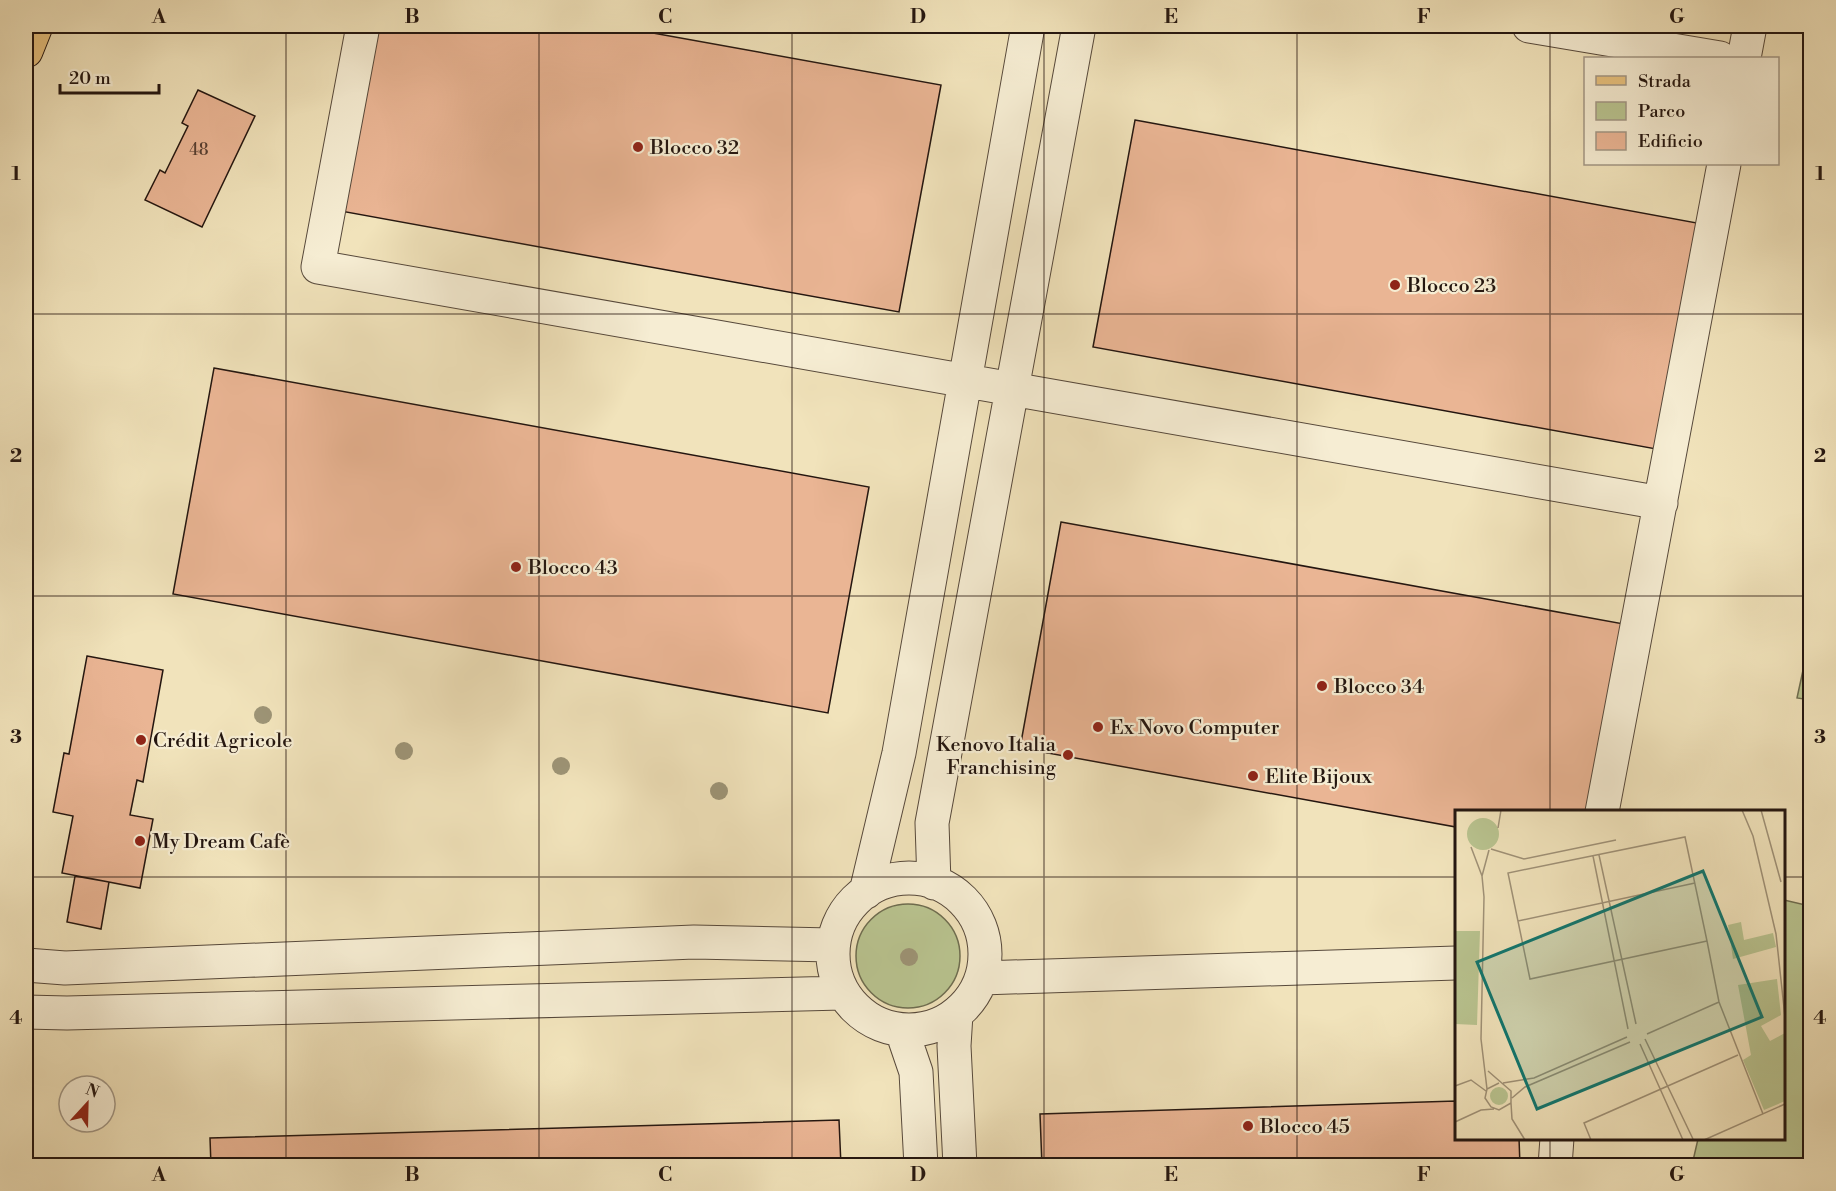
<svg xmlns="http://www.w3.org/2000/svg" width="1836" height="1191" viewBox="0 0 1836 1191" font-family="'Libre Bodoni',serif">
<rect width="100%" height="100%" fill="#f1e3bb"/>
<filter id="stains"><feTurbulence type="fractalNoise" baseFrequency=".00333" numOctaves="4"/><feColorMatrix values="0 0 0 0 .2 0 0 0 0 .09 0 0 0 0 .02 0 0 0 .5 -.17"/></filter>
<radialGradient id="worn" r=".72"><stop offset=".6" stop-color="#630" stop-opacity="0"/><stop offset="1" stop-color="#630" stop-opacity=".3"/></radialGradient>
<!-- green -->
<path fill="#b9c490" stroke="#6e6d50" stroke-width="1.5" d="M 1810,638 L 1810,700 L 1797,698 Z
M 1784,900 L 1810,906 L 1810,1165 L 1692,1165 L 1698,1139 L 1784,1138 Z
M856 956a52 52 0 1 1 104 0a52 52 0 1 1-104 0Z"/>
<!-- building -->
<path fill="#eab594" stroke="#241610" stroke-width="1.5" d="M 368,26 L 614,26 L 941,85 L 899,312 L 335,210 Z
M 198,90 L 255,116 L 202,227 L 145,200 L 160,170 L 165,173 L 188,126 L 182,123 Z
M 1135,120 L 1697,223 L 1656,449 L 1093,347 Z
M 214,368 L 869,487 L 828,713 L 173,594 Z
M 1061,522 L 1624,624 L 1590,812 L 1456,812 L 1456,827 L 1020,748 Z
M 87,656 L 163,670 L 143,782 L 137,780 L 130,815 L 153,819 L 140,888 L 62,873 L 73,816 L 53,812 L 64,753 L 69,754 Z
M 75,876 L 109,882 L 101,929 L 67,922 Z
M 1456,1101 L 1456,1138 L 1519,1138 L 1520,1166 L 1042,1166 L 1040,1114 Z
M 839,1120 L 841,1166 L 211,1166 L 210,1138 Z"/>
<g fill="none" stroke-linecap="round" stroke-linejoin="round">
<defs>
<path id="minor" d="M 363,26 L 318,267 L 1661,503
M 1529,26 L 1720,58
M 1744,58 L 1750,26
M 1602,812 L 1724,164
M833 954a76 76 0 1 1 152 0a76 76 0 1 1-152 0Z
M 934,883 L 932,823 L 1079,26
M 866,892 L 899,753 L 1028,26
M 26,965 L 65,968 L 694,942 L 832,945
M 982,978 L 1456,963
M 26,1012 L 67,1013 L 842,993
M 956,1014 L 954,1046 L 960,1166
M 902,1031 L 916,1072 L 921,1166
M 1555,1166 L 1557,1138"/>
<path id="major" d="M 26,51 L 36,26"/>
</defs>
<!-- minor casing -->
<use href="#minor" stroke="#57493b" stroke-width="35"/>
<!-- major casing -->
<use href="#major" stroke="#241610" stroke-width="35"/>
<!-- minor -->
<use href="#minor" stroke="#f6edd3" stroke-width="33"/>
<!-- major -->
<use href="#major" stroke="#e8c27e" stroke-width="33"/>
</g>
<!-- trees -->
<g fill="#9d9476">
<circle cx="263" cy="715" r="9"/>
<circle cx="404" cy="751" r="9"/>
<circle cx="561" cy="766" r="9"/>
<circle cx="719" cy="791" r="9"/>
<circle cx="909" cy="957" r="9"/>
</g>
<!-- grid -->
<path fill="none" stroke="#241610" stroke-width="1.5" stroke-opacity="0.55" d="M 286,26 L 286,1166M 539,26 L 539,1166M 792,26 L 792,1166M 1044,26 L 1044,1166M 1297,26 L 1297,1166M 1550,26 L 1550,812M 26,314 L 1810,314M 26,596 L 1810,596M 26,877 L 1456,877M 1784,877 L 1810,877M 1550,1138 L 1550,1166"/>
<!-- markers -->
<g fill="#8f2418" stroke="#f6edd3" stroke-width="2">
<circle cx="638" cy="147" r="6"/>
<circle cx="1395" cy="285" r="6"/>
<circle cx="516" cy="567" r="6"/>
<circle cx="1322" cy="686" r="6"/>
<circle cx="1098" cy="727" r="6"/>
<circle cx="141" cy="740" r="6"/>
<circle cx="1068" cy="755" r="6"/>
<circle cx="1253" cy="776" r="6"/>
<circle cx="140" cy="841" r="6"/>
<circle cx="1248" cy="1126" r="6"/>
</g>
<g text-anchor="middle" stroke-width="4.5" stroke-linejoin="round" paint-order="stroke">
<!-- number labels -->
<g font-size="16" fill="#563e31">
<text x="199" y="155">48</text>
</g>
<!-- poi labels -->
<g font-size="20" fill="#241610" stroke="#f6edd3" text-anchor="start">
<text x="650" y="154">Blocco 32</text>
<text x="1407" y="292">Blocco 23</text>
<text x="528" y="574">Blocco 43</text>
<text x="1334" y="693">Blocco 34</text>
<text x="1110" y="734">Ex Novo Computer</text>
<text x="153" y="747">Crédit Agricole</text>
<text x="1056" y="751" text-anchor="end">Kenovo Italia<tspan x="1056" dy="23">Franchising</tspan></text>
<text x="1265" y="783">Elite Bijoux</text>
<text x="152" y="848">My Dream Cafè</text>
<text x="1260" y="1133">Blocco 45</text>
</g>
</g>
<!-- overview -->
<g transform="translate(1455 810)">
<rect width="330" height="330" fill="#f1e3bb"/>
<path d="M12 24a16 16 0 1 1 32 0a16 16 0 1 1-32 0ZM 286,112 L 289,130 L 318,123 L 321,137 L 278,149 L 273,115 ZM 0,121 L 25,121 L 22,215 L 0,214 ZM 322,169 L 326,205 L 306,216 L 315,231 L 330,223 L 330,291 L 309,300 L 288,250 L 296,245 L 283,175 ZM35 286a9 9 0 1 1 18 0a9 9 0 1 1-18 0Z" fill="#b9c490"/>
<path fill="none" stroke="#9f9177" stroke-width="1.5" d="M 287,0 L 298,26 L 321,124 L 330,207M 306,0 L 326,72M 43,18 L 46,0M 16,37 L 27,66 L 29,87 L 26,229 L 32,279M 36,39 L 69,49 L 161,30M 144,45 L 181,214M 138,46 L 173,219M 27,66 L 34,40M 63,111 L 240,73M 252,131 L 75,169 L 53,63 L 230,27 L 252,131 L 264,192 L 308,304M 192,224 L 264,192M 190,229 L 238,329M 185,234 L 228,330M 33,261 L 56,281 L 56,293 L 44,300 L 36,297 L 30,288 L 32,279 L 44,273M 48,273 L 79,268 L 172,227M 0,276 L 16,270 L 31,281M 57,288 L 70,277 L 175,232M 56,293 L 57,309 L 70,330M 0,312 L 26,300 L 39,299M 136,330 L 129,313 L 283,245M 249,330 L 330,294"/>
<path fill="#0f766e" fill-opacity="0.15" stroke="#0f766e" stroke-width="3" d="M 248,61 L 307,207 L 82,299 L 22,152 Z"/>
<rect width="330" height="330" fill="none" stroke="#241610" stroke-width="3"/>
</g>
<!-- margin -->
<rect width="1836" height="1191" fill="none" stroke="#f1e3bb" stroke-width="66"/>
<!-- legend -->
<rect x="1584" y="57" width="195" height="108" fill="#f6edd3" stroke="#a29785" stroke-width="1.5"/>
<rect x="1596" y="76" width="30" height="9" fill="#e8c27e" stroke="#a29785" stroke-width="1.5"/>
<text x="1638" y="87" font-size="18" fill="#241610">Strada</text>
<rect x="1596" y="102" width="30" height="18" fill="#b9c490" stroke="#a29785" stroke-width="1.5"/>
<text x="1638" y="117" font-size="18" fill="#241610">Parco</text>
<rect x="1596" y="132" width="30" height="18" fill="#eab594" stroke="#a29785" stroke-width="1.5"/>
<text x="1638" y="147" font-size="18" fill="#241610">Edificio</text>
<!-- north arrow -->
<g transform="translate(87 1104) rotate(22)"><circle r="28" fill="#f6edd3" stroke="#a29785" stroke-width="1.5"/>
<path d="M0-4.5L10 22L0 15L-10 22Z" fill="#8f2418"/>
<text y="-9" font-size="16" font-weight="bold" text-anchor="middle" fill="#241610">N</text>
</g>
<!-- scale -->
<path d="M60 84v9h99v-9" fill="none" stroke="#241610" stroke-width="3"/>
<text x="69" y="84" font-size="18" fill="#241610" stroke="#f6edd3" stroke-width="4.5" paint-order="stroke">20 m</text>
<rect x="33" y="33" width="1770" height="1125" fill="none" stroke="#241610" stroke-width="2"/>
<g font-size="20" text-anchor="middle" font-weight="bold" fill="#241610">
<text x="159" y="23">A</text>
<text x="412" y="23">B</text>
<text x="665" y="23">C</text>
<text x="918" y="23">D</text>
<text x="1171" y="23">E</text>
<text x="1424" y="23">F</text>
<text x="1677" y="23">G</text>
<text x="16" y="180">1</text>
<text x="1820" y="180">1</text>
<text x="16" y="462">2</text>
<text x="1820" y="462">2</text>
<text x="16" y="743">3</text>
<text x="1820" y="743">3</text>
<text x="16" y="1024">4</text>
<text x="1820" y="1024">4</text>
<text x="159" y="1181">A</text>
<text x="412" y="1181">B</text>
<text x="665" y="1181">C</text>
<text x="918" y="1181">D</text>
<text x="1171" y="1181">E</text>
<text x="1424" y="1181">F</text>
<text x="1677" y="1181">G</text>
</g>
<rect width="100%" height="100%" filter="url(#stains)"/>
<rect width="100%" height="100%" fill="url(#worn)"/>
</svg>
